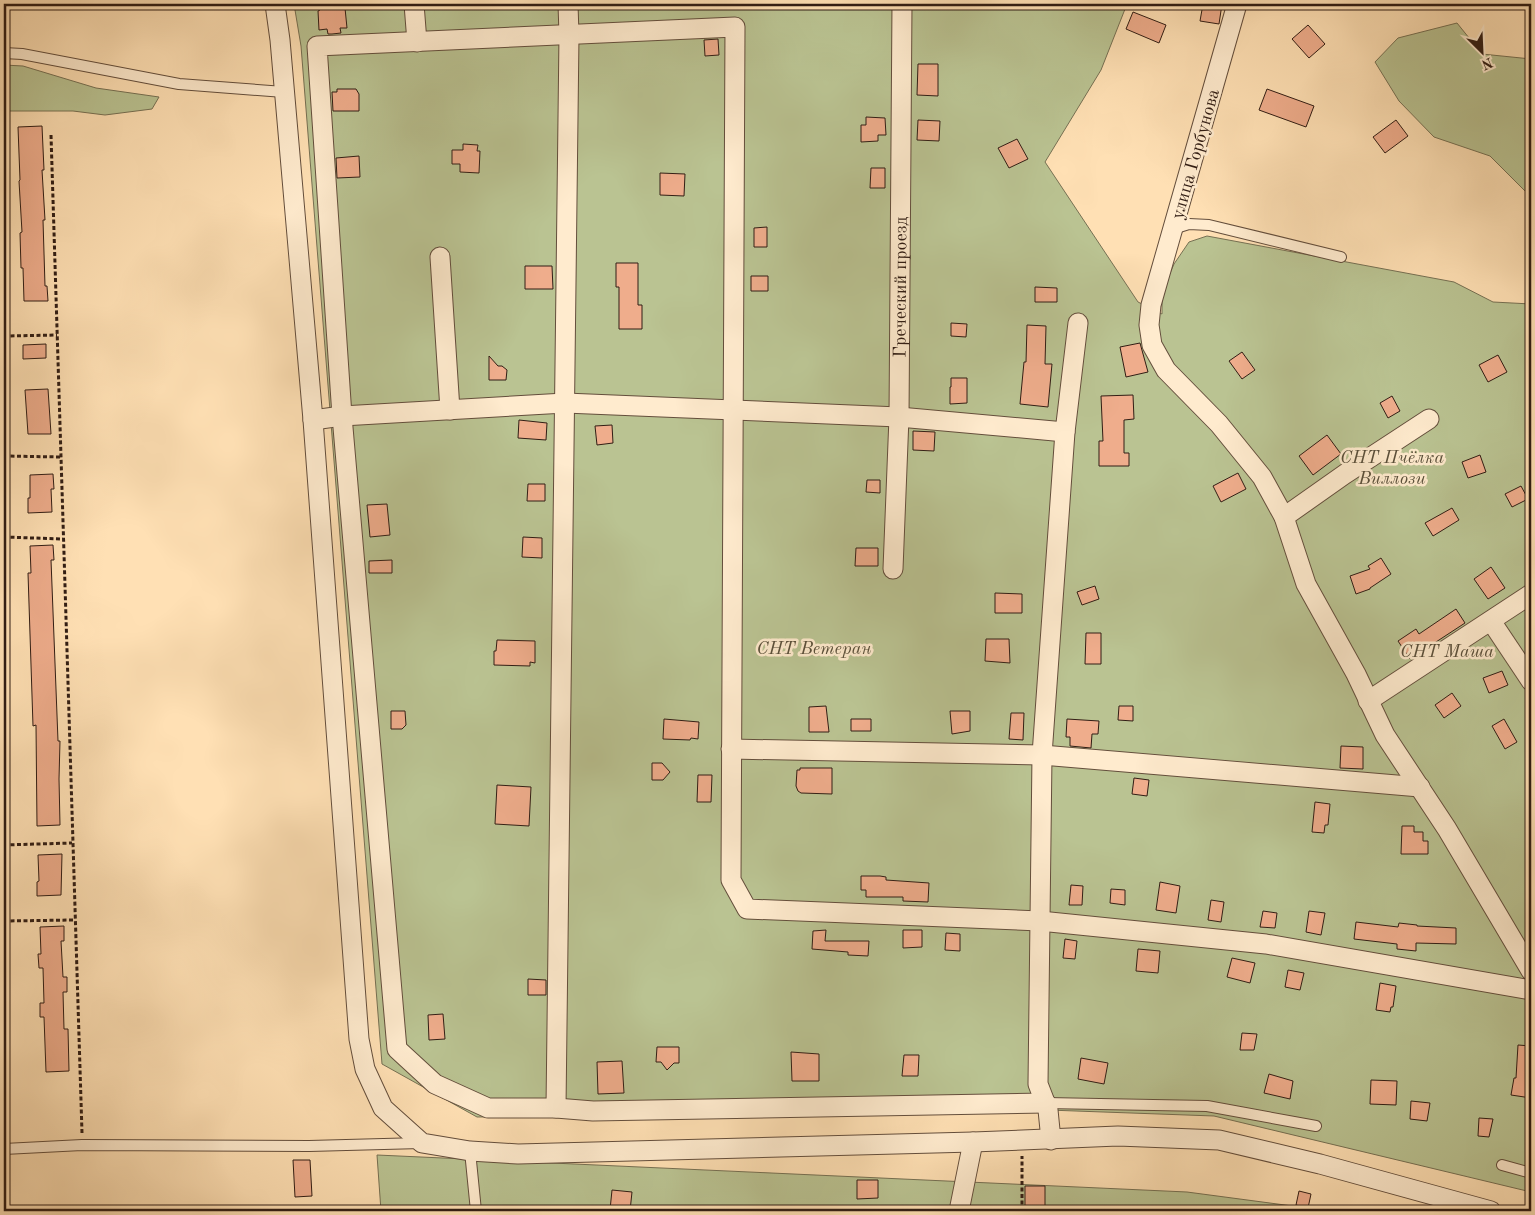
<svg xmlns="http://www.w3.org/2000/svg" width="1535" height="1215" viewBox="0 0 1535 1215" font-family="'Old Standard TT',serif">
<rect width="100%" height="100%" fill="#ffe0b4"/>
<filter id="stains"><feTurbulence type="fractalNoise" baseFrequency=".004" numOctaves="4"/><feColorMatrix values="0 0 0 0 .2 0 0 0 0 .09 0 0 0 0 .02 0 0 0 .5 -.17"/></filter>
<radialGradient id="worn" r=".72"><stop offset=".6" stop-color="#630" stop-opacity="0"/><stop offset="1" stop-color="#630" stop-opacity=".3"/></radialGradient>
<!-- green -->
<path fill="#bac392" stroke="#767053" d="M 294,4 L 1127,4 L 1101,70 L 1045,162 L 1138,302 L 1162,314 L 1162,292 L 1174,264 L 1189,242 L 1207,236 L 1454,282 L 1493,302 L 1531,304 L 1531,1192 L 1214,1116 L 1048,1110 L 477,1117 L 382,1064 L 301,46 Z
M 1457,23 L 1482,54 L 1531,59 L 1531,197 L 1490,156 L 1434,137 L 1399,101 L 1375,62 L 1398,38 Z
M 4,65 L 23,66 L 96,88 L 159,97 L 152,109 L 105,115 L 73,111 L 4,111 Z
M 377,1155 L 1187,1192 L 1330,1211 L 381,1211 Z"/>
<!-- building -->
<path fill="#efad8c" stroke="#311d14" d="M 319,4 L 340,4 L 341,8 L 345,8 L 347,28 L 340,28 L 341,33 L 332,34 L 328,34 L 327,29 L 319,30 L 318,11 L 320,10 Z
M 1203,4 L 1222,4 L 1219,24 L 1200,21 Z
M 1133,12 L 1166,25 L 1159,43 L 1126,29 Z
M 1308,25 L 1325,44 L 1309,58 L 1292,39 Z
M 718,39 L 719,55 L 705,56 L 704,40 Z
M 918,64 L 938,64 L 938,96 L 917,95 Z
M 337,89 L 356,89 L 359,94 L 359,111 L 333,111 L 332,92 L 337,92 Z
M 1267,89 L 1314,106 L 1306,127 L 1259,110 Z
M 866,117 L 885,118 L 886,135 L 878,135 L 878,141 L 861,142 L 861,125 L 866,125 Z
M 918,120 L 940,121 L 939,141 L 917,140 Z
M 1396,120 L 1408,136 L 1385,153 L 1373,137 Z
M 42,126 L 44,170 L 42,170 L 45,220 L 43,220 L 45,286 L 47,286 L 48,301 L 24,301 L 23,268 L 21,268 L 20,233 L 22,232 L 19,181 L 20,180 L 18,127 Z
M 1017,139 L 1028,159 L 1009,168 L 998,148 Z
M 463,144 L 478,145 L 477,151 L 480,151 L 479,173 L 460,172 L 460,164 L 452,164 L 452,150 L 463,150 Z
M 359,156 L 360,177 L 337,178 L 336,158 Z
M 871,168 L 885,168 L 885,188 L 870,188 Z
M 660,173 L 685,174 L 684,196 L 660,195 Z
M 767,227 L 767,247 L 754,247 L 754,228 Z
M 616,263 L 638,263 L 638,305 L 642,305 L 642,329 L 619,329 L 619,287 L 616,287 Z
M 525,266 L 552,266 L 553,289 L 525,289 Z
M 751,276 L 768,276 L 768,291 L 751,291 Z
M 1035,287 L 1057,288 L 1057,302 L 1035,302 Z
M 951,323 L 967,324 L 966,337 L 951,336 Z
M 1027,325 L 1046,326 L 1045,364 L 1052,364 L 1048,407 L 1020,404 L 1024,362 L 1026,362 Z
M 1140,343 L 1148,372 L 1126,377 L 1120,347 Z
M 46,344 L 46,358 L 23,359 L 23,345 Z
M 1242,352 L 1255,370 L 1242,379 L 1229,361 Z
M 1498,355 L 1507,372 L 1488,382 L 1479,365 Z
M 489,356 L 498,366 L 502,366 L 507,370 L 506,380 L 489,380 Z
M 951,378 L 967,378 L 967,403 L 950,404 L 950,387 L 951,387 Z
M 48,389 L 51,434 L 28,434 L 25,390 Z
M 1133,395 L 1134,419 L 1124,420 L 1124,453 L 1129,453 L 1129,466 L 1099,466 L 1099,441 L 1103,441 L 1101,396 Z
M 1392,396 L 1400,411 L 1388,418 L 1380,403 Z
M 519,420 L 547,423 L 546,440 L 518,438 Z
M 612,425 L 613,443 L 597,445 L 595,426 Z
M 913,431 L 935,432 L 934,451 L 913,450 Z
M 1327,435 L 1341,454 L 1313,475 L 1299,456 Z
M 1480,455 L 1486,472 L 1468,478 L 1462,462 Z
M 1238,473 L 1246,489 L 1221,502 L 1213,486 Z
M 53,474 L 54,489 L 51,489 L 52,512 L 28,513 L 28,498 L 30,498 L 30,475 Z
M 867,480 L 880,480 L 880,493 L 866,492 Z
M 528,484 L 545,484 L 545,501 L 527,501 Z
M 1521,486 L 1528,499 L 1512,507 L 1505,494 Z
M 387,504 L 390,535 L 370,537 L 367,505 Z
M 1452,508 L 1459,520 L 1433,536 L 1425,523 Z
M 523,537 L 542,538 L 542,558 L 522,557 Z
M 53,545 L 54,560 L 51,560 L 58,741 L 60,741 L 59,779 L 60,825 L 37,826 L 36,725 L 33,726 L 28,573 L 31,573 L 30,546 Z
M 856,548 L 878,548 L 878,566 L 855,566 Z
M 1381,558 L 1391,574 L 1370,588 L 1370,589 L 1356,594 L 1350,576 L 1370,569 L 1368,566 Z
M 392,560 L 392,573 L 369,573 L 369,561 Z
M 1491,567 L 1505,588 L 1488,599 L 1474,579 Z
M 1095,586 L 1099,599 L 1082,605 L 1077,592 Z
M 995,593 L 1022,594 L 1022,613 L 995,613 Z
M 1456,609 L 1465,623 L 1410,659 L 1398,641 L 1416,629 L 1419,634 Z
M 1086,633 L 1101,633 L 1101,664 L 1085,664 Z
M 986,639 L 1009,639 L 1010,663 L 985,661 Z
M 497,640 L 535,641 L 535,663 L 530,662 L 530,666 L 494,665 L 494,651 L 496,651 Z
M 1502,671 L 1508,685 L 1489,693 L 1483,678 Z
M 1452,693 L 1461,706 L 1444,718 L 1435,705 Z
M 826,706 L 829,732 L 809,732 L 809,707 Z
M 1119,706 L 1133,706 L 1133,721 L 1118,720 Z
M 391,711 L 405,711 L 406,725 L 402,729 L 391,729 Z
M 950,711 L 970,711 L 970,731 L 952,734 Z
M 1011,713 L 1024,713 L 1023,740 L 1009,739 Z
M 664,719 L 699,722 L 698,739 L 691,738 L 690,740 L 663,739 Z
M 851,719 L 871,719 L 871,731 L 851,731 Z
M 1067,719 L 1099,721 L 1098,734 L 1092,734 L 1091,748 L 1070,746 L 1070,737 L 1066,737 Z
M 1504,719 L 1517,742 L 1505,749 L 1492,726 Z
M 1341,746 L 1363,747 L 1363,769 L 1340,768 Z
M 652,763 L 662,763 L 670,772 L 663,780 L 652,780 Z
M 800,768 L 832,768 L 832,794 L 801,793 L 798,791 L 796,786 L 797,770 L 800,770 Z
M 698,775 L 712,775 L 711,802 L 697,802 Z
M 1134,778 L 1149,780 L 1147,796 L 1132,794 Z
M 497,785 L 531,787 L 529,826 L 495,824 Z
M 1315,802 L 1330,804 L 1328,825 L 1325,825 L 1324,833 L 1312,832 Z
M 1402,826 L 1414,826 L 1414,832 L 1423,832 L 1423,841 L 1428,841 L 1428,854 L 1401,854 Z
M 62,854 L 61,895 L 37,896 L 37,882 L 39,881 L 38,855 Z
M 861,876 L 880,876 L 886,877 L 886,880 L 929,883 L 928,902 L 903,901 L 903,897 L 866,897 L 866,890 L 861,890 Z
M 1160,882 L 1180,886 L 1176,913 L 1156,910 Z
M 1071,885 L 1083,886 L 1082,905 L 1069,905 Z
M 1111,889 L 1125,890 L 1125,905 L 1110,903 Z
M 1211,900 L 1224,902 L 1221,922 L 1208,920 Z
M 1263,911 L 1277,913 L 1275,928 L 1260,927 Z
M 1309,911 L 1325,913 L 1321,935 L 1306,932 Z
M 1356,922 L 1398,927 L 1399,923 L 1417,925 L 1417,926 L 1456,928 L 1456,944 L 1416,943 L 1416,951 L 1397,949 L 1397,944 L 1354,939 Z
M 64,926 L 64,941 L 61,941 L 63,977 L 67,977 L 67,992 L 63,992 L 64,1029 L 68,1029 L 69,1071 L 46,1072 L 44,1017 L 40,1017 L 40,1003 L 44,1003 L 43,968 L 39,968 L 38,954 L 41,954 L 40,927 Z
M 826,930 L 825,941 L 869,941 L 868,956 L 848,955 L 848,952 L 812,949 L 813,931 Z
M 903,930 L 922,930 L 922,947 L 903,948 Z
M 946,933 L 960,934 L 960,951 L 945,950 Z
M 1065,939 L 1077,941 L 1075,959 L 1063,958 Z
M 1138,949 L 1160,951 L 1158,973 L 1136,971 Z
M 1232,958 L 1255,963 L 1250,983 L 1227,977 Z
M 1288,970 L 1304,973 L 1300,990 L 1285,987 Z
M 528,979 L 546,980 L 546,995 L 528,995 Z
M 1380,983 L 1396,986 L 1393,1007 L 1391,1007 L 1390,1012 L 1376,1010 Z
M 443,1014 L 445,1039 L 429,1040 L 428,1015 Z
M 1242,1033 L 1257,1034 L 1254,1050 L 1240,1050 Z
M 1518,1045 L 1531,1046 L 1531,1098 L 1511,1095 L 1514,1078 L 1516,1078 Z
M 657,1047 L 679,1047 L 679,1063 L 674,1063 L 667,1070 L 661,1062 L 656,1062 Z
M 791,1052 L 819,1054 L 819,1081 L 792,1081 Z
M 904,1055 L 919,1055 L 918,1076 L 902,1076 Z
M 1081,1058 L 1108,1063 L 1104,1084 L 1078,1079 Z
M 622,1061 L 624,1093 L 598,1094 L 597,1062 Z
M 1269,1074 L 1293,1081 L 1290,1099 L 1264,1093 Z
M 1371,1080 L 1397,1081 L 1396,1105 L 1370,1104 Z
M 1411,1101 L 1430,1103 L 1427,1121 L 1410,1119 Z
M 1479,1118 L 1493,1119 L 1489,1137 L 1478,1136 Z
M 293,1160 L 310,1160 L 312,1196 L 295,1197 Z
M 857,1180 L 878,1180 L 878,1198 L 857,1199 Z
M 1025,1186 L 1045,1186 L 1045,1206 L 1025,1206 Z
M 612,1190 L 632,1192 L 630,1211 L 610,1210 Z
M 1299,1191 L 1311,1194 L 1308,1208 L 1296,1205 Z"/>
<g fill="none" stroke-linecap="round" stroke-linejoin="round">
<defs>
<path id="lane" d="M 4,53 L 22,54 L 179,84 L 284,92
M 1173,229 L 1189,224 L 1209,225 L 1341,257
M 1046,1103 L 1207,1106 L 1316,1126
M 4,1149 L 82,1145 L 309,1146 L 421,1143
M 470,1151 L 476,1211
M 1502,1165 L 1531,1173"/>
<g id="street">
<path d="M 275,4 L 280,40 L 313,420 L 359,1039 L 365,1069 L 383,1108 L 422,1143 L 470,1151 L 518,1154 L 973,1142 L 1118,1136 L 1219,1140 L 1320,1164 L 1491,1211"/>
<path d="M 414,4 L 417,42"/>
<path d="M 1237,4 L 1151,305 L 1149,325 L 1152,345 L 1166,370 L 1219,424 L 1262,477 L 1284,517 L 1306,584 L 1356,674 L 1385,735 L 1447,829 L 1531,971"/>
<path d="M 440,257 L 450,410"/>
<path d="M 313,420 L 342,416 L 565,403 L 899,417 L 1065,432"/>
<path d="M 1284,517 L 1345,474 L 1429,419"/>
<path id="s1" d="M 893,569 L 899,417 L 902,4"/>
<path d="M 1491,621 L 1531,681"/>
<path d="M 1368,701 L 1531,594"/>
<path d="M 731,749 L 1042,755 L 1420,787"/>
<path d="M 1046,1103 L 593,1111 L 556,1108 L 488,1108 L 435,1084 L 397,1049 L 342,416 L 317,46 L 735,27 L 731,880 L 747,909 L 1040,921 L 1266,944 L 1531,990"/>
<path d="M 556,1108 L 569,35 L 568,4"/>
<path d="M 1051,1140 L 1048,1110 L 1038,1084 L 1042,755 L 1065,432 L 1078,323"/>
<path d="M 959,1211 L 973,1142"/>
</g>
</defs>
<!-- lane casing -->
<use href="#lane" stroke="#644e3c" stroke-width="12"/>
<!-- street casing -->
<use href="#street" stroke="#644e3c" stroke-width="21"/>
<!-- path -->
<path stroke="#311d14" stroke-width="3" stroke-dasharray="4 2.5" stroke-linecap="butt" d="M 51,135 L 82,1133
M 4,336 L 57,335
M 4,456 L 61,457
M 4,537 L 63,539
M 4,845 L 72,843
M 4,921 L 75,920
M 1022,1211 L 1022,1156"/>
<!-- lane -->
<use href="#lane" stroke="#ffebce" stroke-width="10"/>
<!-- street -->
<use href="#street" stroke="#ffebce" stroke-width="19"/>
</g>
<g text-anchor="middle" stroke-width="5" stroke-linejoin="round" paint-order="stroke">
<!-- street labels -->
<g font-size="18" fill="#311d14" stroke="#ffebce">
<text transform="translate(1195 154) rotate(-74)" y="6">улица Горбунова</text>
<text dy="6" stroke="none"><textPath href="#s1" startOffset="282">Греческий проезд</textPath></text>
</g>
<!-- park labels -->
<g font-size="18" font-style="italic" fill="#5a4f3a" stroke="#ffebce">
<text x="1392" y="463">СНТ Пчёлка<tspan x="1392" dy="21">Виллози</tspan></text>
<text x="814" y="654">СНТ Ветеран</text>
<text x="1447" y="657">СНТ Маша</text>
</g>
</g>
<!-- margin -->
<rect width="1535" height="1215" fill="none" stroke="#ffe0b4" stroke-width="20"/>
<rect x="5" y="5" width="1525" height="1205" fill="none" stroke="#311d14" stroke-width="2.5"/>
<rect x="10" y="10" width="1515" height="1195" fill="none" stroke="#311d14"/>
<!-- north arrow -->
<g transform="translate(1482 52) rotate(156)" stroke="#ffebce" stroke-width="4" paint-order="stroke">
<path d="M0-4L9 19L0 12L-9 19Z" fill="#311d14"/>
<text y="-8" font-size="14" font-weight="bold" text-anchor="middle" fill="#311d14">N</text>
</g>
<rect width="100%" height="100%" filter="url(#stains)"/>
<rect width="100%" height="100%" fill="url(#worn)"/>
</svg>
